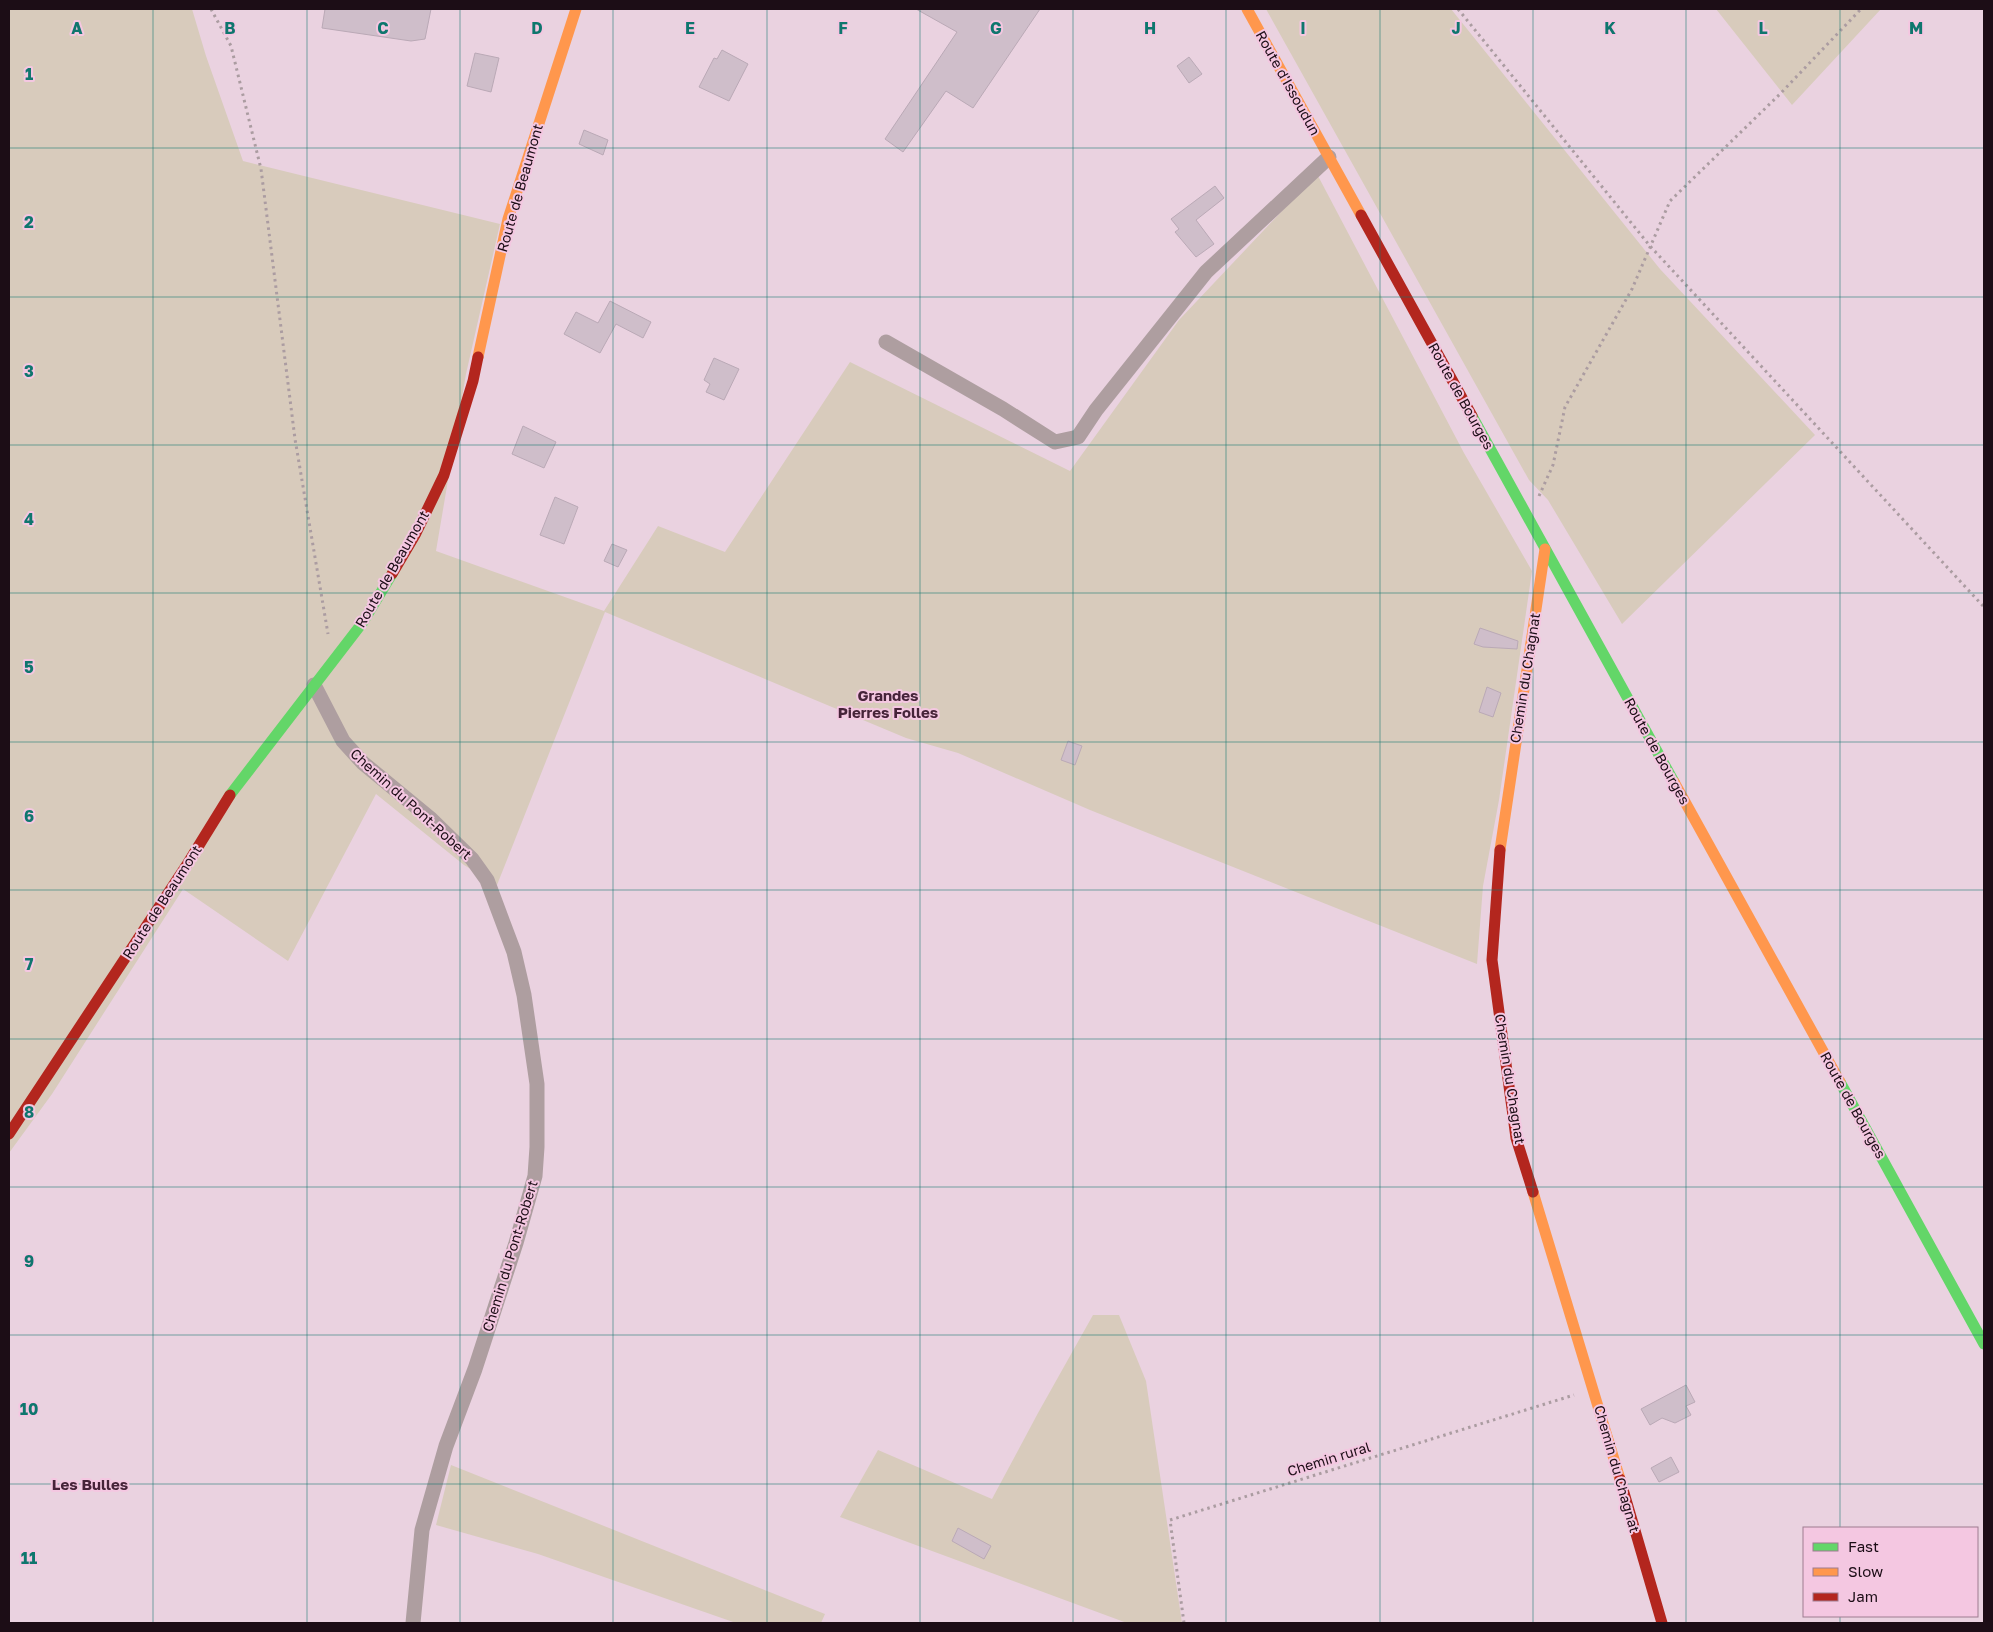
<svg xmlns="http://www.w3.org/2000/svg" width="1993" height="1632" viewBox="0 0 1993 1632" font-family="'Golos Text',sans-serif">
<rect width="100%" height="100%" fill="#ead2e0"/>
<!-- green -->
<path fill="#d8cbbc" d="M 9,9 L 192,9 L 206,56 L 243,161 L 500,224 L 466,374 L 436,551 L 604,611 L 658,526 L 725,552 L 850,362 L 1070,471 L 1179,320 L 1317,174 L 1464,453 L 1532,571 L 1499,800 L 1483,886 L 1477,964 L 1090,810 L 958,753 L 906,738 L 605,612 L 497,885 L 464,865 L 376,794 L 288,961 L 183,889 L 52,1094 L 9,1153 Z
M 1266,9 L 1451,9 L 1660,269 L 1815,435 L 1622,624 L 1548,500 L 1529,480 Z
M 1716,9 L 1881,9 L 1792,105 Z
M 1093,1315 L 1119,1315 L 1146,1381 L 1182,1623 L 1127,1623 L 840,1517 L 878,1450 L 992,1499 L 1038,1413 Z
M 451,1465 L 825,1614 L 821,1623 L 736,1623 L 538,1554 L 436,1525 Z"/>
<!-- building -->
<path fill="#cfbeca" stroke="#baa9b6" d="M 325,9 L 431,9 L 425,39 L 411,41 L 322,28 Z
M 916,9 L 1040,9 L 973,108 L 946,91 L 903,152 L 885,139 L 957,32 Z
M 722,50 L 748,64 L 729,101 L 699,87 L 714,58 L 717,59 Z
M 475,53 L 499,58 L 491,92 L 467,86 Z
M 1189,57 L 1202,74 L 1189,83 L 1177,66 Z
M 584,130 L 608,140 L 603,155 L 579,144 Z
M 1215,186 L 1224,198 L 1196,220 L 1214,244 L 1196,257 L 1175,232 L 1179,229 L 1171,219 Z
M 610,301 L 651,322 L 643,338 L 616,324 L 600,353 L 564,334 L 576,312 L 598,323 Z
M 714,358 L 739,369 L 724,400 L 706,392 L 710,384 L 704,380 Z
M 523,426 L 556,442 L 544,468 L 512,454 Z
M 555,497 L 578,507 L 564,544 L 540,535 Z
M 612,544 L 627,550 L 618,567 L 604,561 Z
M 1480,628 L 1518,641 L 1517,649 L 1483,647 L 1474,644 Z
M 1487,687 L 1501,693 L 1493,717 L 1479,712 Z
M 1068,741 L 1082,746 L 1075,765 L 1061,760 Z
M 1686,1385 L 1695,1402 L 1686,1406 L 1691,1415 L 1675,1423 L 1662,1418 L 1650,1425 L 1641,1409 Z
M 1671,1457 L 1679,1472 L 1659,1482 L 1651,1468 Z
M 958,1528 L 991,1546 L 984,1559 L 952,1541 Z"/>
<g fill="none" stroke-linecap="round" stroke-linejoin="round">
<!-- path -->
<path stroke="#ab9ca1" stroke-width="3" stroke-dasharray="2.5 4" stroke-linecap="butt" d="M 211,9 L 231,46 L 261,169 L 295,439 L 328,634
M 1458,9 L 1650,246 L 1984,607
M 1539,496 L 1553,465 L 1565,407 L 1632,289 L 1670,201 L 1780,94 L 1861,9
M 1184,1623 L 1170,1520 L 1574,1395"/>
<!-- street -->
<path stroke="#ae9ea0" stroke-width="15" d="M 886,342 L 1003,409 L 1055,442 L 1078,437 L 1096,410 L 1206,272 L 1329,157
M 314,685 L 343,741 L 363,763 L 431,819 L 472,859 L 487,880 L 514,952 L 524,995 L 537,1084 L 537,1147 L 535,1176 L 516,1243 L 475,1369 L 446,1446 L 422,1530 L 413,1623"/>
<!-- fast -->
<path stroke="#63d668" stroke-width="11" d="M 1472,416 L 1674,782
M 230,795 L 363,622 L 392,574
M 1840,1082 L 1984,1344"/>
<!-- slow -->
<path stroke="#ff974d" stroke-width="11" d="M 1247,9 L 1361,215
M 478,357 L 508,219 L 576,9
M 1674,782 L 1840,1082
M 1500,850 L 1545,549
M 1533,1192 L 1620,1479"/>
<!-- jam -->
<path stroke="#b3261e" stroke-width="11" d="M 1361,215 L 1472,416
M 392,574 L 415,535 L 444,475 L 473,381 L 478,357
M 1500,850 L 1492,960 L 1516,1138 L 1533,1192
M 9,1134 L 188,863 L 230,795
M 1620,1479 L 1662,1623"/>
</g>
<!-- grid -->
<path fill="none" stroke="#0f766e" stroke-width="1" stroke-opacity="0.55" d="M 153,9 L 153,1623M 307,9 L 307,1623M 460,9 L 460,1623M 613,9 L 613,1623M 767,9 L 767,1623M 920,9 L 920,1623M 1073,9 L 1073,1623M 1226,9 L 1226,1623M 1380,9 L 1380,1623M 1533,9 L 1533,1623M 1686,9 L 1686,1623M 1840,9 L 1840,1528M 9,148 L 1984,148M 9,297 L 1984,297M 9,445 L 1984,445M 9,593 L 1984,593M 9,742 L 1984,742M 9,890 L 1984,890M 9,1039 L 1984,1039M 9,1187 L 1984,1187M 9,1335 L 1984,1335M 9,1484 L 1984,1484M 1840,1616 L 1840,1623"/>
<g text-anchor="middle" stroke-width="4" stroke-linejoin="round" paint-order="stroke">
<!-- street labels -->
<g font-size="14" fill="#1c0d16" stroke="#f4c7e1">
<text transform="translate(1288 83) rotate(61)" y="5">Route d'Issoudun</text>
<text transform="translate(520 188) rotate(-74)" y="5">Route de Beaumont</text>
<text transform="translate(1461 396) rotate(61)" y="5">Route de Bourges</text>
<text transform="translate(392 569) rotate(-60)" y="5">Route de Beaumont</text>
<text transform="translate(1525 678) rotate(-81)" y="5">Chemin du Chagnat</text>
<text transform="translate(1657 751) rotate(61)" y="5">Route de Bourges</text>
<text transform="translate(411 804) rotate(42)" y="5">Chemin du Pont-Robert</text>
<text transform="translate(162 902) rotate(-57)" y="5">Route de Beaumont</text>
<text transform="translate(1510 1079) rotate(81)" y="5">Chemin du Chagnat</text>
<text transform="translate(1853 1105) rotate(61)" y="5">Route de Bourges</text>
<text transform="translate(510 1256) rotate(-73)" y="5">Chemin du Pont-Robert</text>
<text transform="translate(1329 1459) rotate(-17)" y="5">Chemin rural</text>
<text transform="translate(1617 1469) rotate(74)" y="5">Chemin du Chagnat</text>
</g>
<!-- neighbourhood labels -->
<g font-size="15" font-weight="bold" fill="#462339" stroke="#f4c7e1">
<text x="888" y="701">Grandes<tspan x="888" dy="17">Pierres Folles</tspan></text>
<text x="90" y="1490">Les Bulles</text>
</g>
</g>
<g font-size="16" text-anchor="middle" font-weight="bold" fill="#0f766e" stroke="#f4c7e1" stroke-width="4" stroke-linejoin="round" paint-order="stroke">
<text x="77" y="34">A</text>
<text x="230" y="34">B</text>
<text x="383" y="34">C</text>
<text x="537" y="34">D</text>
<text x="690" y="34">E</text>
<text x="843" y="34">F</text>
<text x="996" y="34">G</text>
<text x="1150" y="34">H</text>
<text x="1303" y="34">I</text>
<text x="1456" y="34">J</text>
<text x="1610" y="34">K</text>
<text x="1763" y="34">L</text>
<text x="1916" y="34">M</text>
<text x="29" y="80">1</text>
<text x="29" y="228">2</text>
<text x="29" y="377">3</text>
<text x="29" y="525">4</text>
<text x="29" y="673">5</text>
<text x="29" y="822">6</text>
<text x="29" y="970">7</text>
<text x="29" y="1118">8</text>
<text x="29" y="1267">9</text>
<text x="29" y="1415">10</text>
<text x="29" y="1564">11</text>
</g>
<!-- border -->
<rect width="1993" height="1632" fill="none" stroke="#1c0d16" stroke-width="20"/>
<!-- legend -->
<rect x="1803" y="1527" width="175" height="90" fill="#f4c7e1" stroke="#9e7d90"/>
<rect x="1813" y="1543" width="25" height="8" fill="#63d668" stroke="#9e7d90"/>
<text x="1848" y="1552" font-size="15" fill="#1c0d16">Fast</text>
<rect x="1813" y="1568" width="25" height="8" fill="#ff974d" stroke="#9e7d90"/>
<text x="1848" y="1577" font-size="15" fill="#1c0d16">Slow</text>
<rect x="1813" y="1593" width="25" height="8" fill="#b3261e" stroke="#9e7d90"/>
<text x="1848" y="1602" font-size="15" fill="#1c0d16">Jam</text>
</svg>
